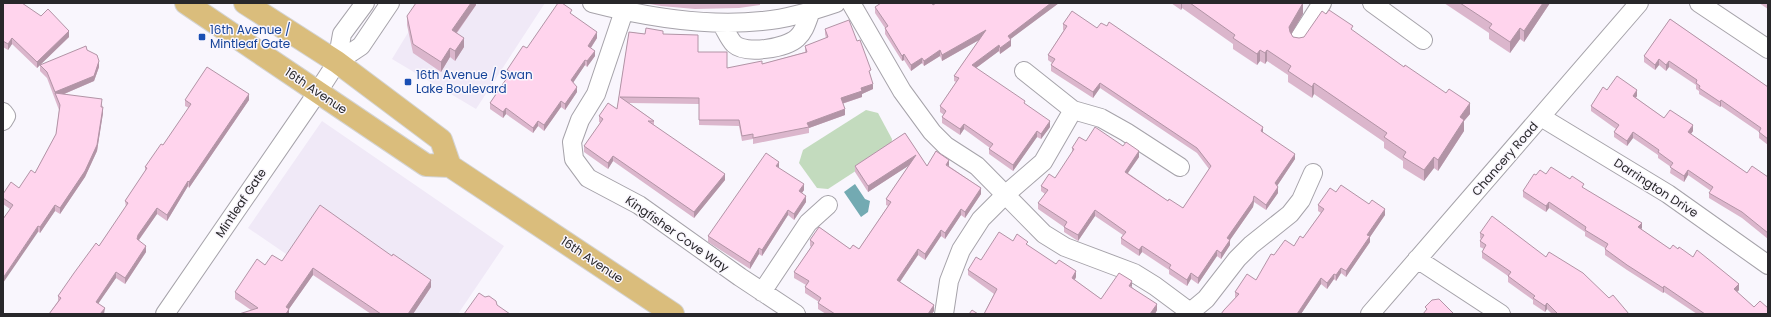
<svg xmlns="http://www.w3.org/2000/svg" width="1771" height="317" viewBox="0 0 1771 317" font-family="Poppins,sans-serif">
<rect width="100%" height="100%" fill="#f9f6fd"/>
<!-- built -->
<path fill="#f0e9f7" d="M 426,3 L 545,3 L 476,109 L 392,59 Z
M 322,121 L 504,246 L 458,314 L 374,314 L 248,228 Z"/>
<!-- green -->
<path fill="#c3dbbe" d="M 866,110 L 878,113 L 892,139 L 891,148 L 828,189 L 817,188 L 799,163 L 803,150 Z"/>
<!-- water -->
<path fill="#73aab2" d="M 855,184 L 865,199 L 870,201 L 868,212 L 861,217 L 844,192 Z"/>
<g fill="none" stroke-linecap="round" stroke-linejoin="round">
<defs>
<path id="minor" d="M 592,3 C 646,17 705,27 762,21 C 787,19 812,11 836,3
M 851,3 L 902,91 L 932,132 L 946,146 L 977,166 L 1044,234 L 1065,247 L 1134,273 L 1155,286 L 1190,312
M 1372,3 L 1423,40
M 1699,3 L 1768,49
M 624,11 L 596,94 L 580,120 L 572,142 L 574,159 L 588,178 L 639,205 L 740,277 L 796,314
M 721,23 C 725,29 729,39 734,44 C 746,55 786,48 797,38 C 805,31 807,21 811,11
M 1299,39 L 1322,3
M 337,62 L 361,46 L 390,3
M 1024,71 L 1073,110 L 1101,118 L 1126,132 L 1180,167
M 3,112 L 6,116 L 3,121
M 1541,117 L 1668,194 L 1768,265
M 1417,259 L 1501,314
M 762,292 L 808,223 L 828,205
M 165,314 L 317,93 L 337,62 L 342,34 L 365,3
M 944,314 L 949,281 L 961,250 L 981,219 L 1006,194 L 1043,162 L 1073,110
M 1188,314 L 1206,299 L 1237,259 L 1251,245 L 1290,214 L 1301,200 L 1313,173
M 1370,314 L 1639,3"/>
<path id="major" d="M 186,3 L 426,165 L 450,166 L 673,314
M 245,3 L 337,62 L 441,140 L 450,166"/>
</defs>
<!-- minor casing -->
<use href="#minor" stroke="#a6a3aa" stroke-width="20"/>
<!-- major casing -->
<use href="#major" stroke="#d4d4d4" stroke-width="24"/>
<!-- minor -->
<use href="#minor" stroke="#fff" stroke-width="18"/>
<!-- major -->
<use href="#major" stroke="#dabd7c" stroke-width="22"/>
</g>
<!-- wall -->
<path fill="#dbb6cc" d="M 3,3 L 69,37 L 40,65 L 87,50 L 99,67 L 94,81 L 64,94 L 102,104 L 103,113 L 97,151 L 85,177 L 60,214 L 55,211 L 40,233 L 10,209 L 3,204 L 3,194 L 19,188 L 35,173 L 56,134 L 59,110 L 47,78 L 40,71 L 40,65 L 37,68 L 12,44 L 8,50 L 3,47 Z
M 476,3 L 476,5 L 457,33 L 464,47 L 455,61 L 450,57 L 441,72 L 413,53 L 407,25 L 407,16 Z
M 644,3 L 760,3 L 760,5 L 739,8 L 695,9 L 661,6 Z
M 936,3 L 1059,3 L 1010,39 L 1011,46 L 1000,54 L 999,51 L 976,68 L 1025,104 L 1050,127 L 1041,139 L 1037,137 L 1013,171 L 989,154 L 989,149 L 990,148 L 964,129 L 960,135 L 942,123 L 942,117 L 944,115 L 940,112 L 940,106 L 956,82 L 954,81 L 954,76 L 979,40 L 942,61 L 940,56 L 924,66 L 922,63 L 911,71 L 904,60 L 902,61 L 885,34 L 885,28 L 875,13 L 875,7 L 933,5 Z
M 1171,3 L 1303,3 L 1303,14 L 1291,34 L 1293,37 L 1299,38 L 1353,31 L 1470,114 L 1464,121 L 1464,131 L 1438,171 L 1434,168 L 1424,181 L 1403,168 L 1403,161 L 1384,148 L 1384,142 L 1314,94 L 1312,98 L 1288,82 L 1288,75 L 1267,61 L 1265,64 L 1260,61 L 1257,65 L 1233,49 L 1233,44 L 1182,8 L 1181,10 Z
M 1444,3 L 1550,3 L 1524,42 L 1520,39 L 1510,53 L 1489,39 L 1489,33 Z
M 1759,3 L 1768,3 L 1768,9 Z
M 572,15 L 597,38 L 591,48 L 595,56 L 587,67 L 585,65 L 573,82 L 577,92 L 565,110 L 561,107 L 544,131 L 538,126 L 533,133 L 506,114 L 503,118 L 490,109 L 490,103 L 508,76 L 507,75 L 507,70 L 527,48 Z
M 1670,19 L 1768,87 L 1768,145 L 1759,138 L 1759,132 L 1721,106 L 1720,107 L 1699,94 L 1699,91 L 1696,89 L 1696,85 L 1669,67 L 1666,71 L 1659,65 L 1655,70 L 1644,62 L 1644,56 Z
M 1063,24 L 1097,28 L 1263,132 L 1295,159 L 1277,186 L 1278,193 L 1266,210 L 1254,202 L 1253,207 L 1230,240 L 1230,245 L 1221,259 L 1217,256 L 1198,284 L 1191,279 L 1187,286 L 1169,274 L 1169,270 L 1142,252 L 1139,256 L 1121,244 L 1121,238 L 1123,235 L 1095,216 L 1078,241 L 1064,232 L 1064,227 L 1038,209 L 1038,203 L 1045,194 L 1041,191 L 1041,186 L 1055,178 L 1072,153 L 1072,148 L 1086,141 L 1139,157 L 1128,173 L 1168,201 L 1183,208 L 1209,169 L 1197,153 L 1100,88 L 1093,98 L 1051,71 L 1051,65 L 1052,63 L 1048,60 L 1048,55 L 1064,30 L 1063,30 Z
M 825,29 L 857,41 L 870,76 L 873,89 L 862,94 L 862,97 L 842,104 L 845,115 L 809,128 L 809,133 L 753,144 L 753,139 L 742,141 L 739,126 L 699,125 L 699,104 L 629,103 L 654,121 L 654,126 L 725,180 L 694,218 L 613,161 L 608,169 L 584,152 L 584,146 L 601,123 L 599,122 L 599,116 L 617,109 L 629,32 L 645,34 L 663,34 L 698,52 L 727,68 L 762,64 L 805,52 L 805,46 L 826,38 L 825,34 Z
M 1607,90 L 1637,96 L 1636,98 L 1664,118 L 1693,131 L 1691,134 L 1747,173 L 1768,177 L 1768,239 L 1742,218 L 1709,198 L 1709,193 L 1711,191 L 1688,175 L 1684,182 L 1670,173 L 1671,167 L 1658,158 L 1658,155 L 1633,138 L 1627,146 L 1614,137 L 1614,132 L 1616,129 L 1591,111 L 1591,106 Z
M 185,100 L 249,100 L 189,188 L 188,186 L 167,221 L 157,214 L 139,240 L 146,252 L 125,284 L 116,278 L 98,303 L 104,314 L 49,314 L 58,301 L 58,296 L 99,246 L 126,207 L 125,201 L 145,172 L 145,167 L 163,145 L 189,108 L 185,106 Z
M 905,133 L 927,166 L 936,151 L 949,160 L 949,166 L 981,188 L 981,194 L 965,218 L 961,215 L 945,239 L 941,236 L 925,260 L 918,255 L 900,282 L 934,305 L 934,311 L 932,314 L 826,314 L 818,309 L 818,303 L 819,302 L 805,293 L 805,287 L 806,285 L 794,278 L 794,272 L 811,247 L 810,246 L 810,240 L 819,227 L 850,249 L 853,245 L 859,249 L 888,206 L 886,205 L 886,199 L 909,165 L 868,192 L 855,172 L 855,166 Z
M 779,168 L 804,190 L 802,193 L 806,202 L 794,220 L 788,215 L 762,256 L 759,254 L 750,269 L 708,242 L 708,236 Z
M 1546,174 L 1584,189 L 1642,228 L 1641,229 L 1670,249 L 1739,290 L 1737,292 L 1754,307 L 1768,314 L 1697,314 L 1664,292 L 1663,293 L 1627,270 L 1605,255 L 1605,248 L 1585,236 L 1585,232 L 1549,208 L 1546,212 L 1523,197 L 1523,191 L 1536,175 Z
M 1336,192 L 1385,215 L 1370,237 L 1370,242 L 1346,277 L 1341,273 L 1336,281 L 1334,279 L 1327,289 L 1321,284 L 1301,314 L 1221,314 L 1235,298 L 1235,292 L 1256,280 L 1274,255 L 1294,246 L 1303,238 L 1321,213 L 1318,211 L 1318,205 Z
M 1480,233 L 1546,257 L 1609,298 L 1629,314 L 1552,314 L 1547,309 L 1545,312 L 1533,304 L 1533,300 L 1508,282 L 1508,276 L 1482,258 L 1482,252 L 1484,249 L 1480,247 L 1480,241 L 1481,239 L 1480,238 Z
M 1013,241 L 1028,246 L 1076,277 L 1075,280 L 1101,299 L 1132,287 L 1157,310 L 1155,314 L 984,314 L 994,294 L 968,275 L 968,270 Z
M 282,261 L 431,287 L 413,314 L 371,314 L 313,275 L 289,309 L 289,314 L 251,310 L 235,299 L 235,292 L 265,265 Z"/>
<!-- shaded-wall -->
<path fill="#b294a6" d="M 471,3 L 476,3 L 476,5 L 452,39 L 452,30 Z
M 1051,3 L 1059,3 L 1008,41 L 1008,36 Z
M 1181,3 L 1182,3 L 1182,8 L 1181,10 Z
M 1303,3 L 1303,14 L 1289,38 L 1289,27 Z
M 1543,3 L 1550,3 L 1524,42 L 1524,31 Z
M 1520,28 L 1520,39 L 1510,53 L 1510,42 Z
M 986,30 L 986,36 L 942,61 L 942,55 Z
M 69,31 L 69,37 L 37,68 L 37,62 Z
M 597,32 L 597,38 L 588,52 L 588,46 Z
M 12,38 L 12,44 L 8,50 L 8,44 Z
M 464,38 L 464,47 L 455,61 L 455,51 Z
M 1011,40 L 1011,46 L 1000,54 L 1000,48 Z
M 999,45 L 999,51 L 972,71 L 972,65 Z
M 450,48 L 450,57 L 441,72 L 441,62 Z
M 940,50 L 940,56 L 924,66 L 924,61 Z
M 1260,50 L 1260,61 L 1257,65 L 1257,54 Z
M 1267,50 L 1267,61 L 1265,64 L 1265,53 Z
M 595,51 L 595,56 L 587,67 L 587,61 Z
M 904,54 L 904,60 L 902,61 L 902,56 Z
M 922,58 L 922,63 L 911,71 L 911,65 Z
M 1659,59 L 1659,65 L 1655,70 L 1655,65 Z
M 585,60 L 585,65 L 571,86 L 571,80 Z
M 99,61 L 99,67 L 94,81 L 57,97 L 55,93 L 55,98 L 55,92 Z
M 1669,61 L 1669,67 L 1666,71 L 1666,65 Z
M 1100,83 L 1100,88 L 1093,98 L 1093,92 Z
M 1314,83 L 1314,94 L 1312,98 L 1312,87 Z
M 873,84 L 873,89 L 862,94 L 862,97 L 841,104 L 841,98 L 861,88 Z
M 577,87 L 577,92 L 565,110 L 565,104 Z
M 1637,90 L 1637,96 L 1633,101 L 1633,96 Z
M 249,94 L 249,100 L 189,188 L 189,182 Z
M 1721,100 L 1721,106 L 1720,107 L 1720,102 Z
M 561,101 L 561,107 L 544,131 L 544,125 Z
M 1470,103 L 1470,114 L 1464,121 L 1464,131 L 1438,171 L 1438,160 L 1460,117 Z
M 103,107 L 103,113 L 97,151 L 85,177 L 60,214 L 60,208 Z
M 506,108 L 506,114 L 503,118 L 503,112 Z
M 845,109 L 845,115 L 809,128 L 807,123 Z
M 538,121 L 538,126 L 533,133 L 533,128 Z
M 1050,121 L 1050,127 L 1041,139 L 1041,134 Z
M 964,124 L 964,129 L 960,135 L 960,129 Z
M 1693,125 L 1693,131 L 1688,138 L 1688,132 Z
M 1263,127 L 1263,133 L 1261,131 Z
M 1037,131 L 1037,137 L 1013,171 L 1013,165 Z
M 1633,132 L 1633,138 L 1627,146 L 1627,141 Z
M 1139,151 L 1139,157 L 1125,177 L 1125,172 Z
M 1295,154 L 1295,159 L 1275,189 L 1275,183 Z
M 916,155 L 916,161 L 868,192 L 868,186 Z
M 613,156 L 613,161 L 608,169 L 608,163 Z
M 1434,157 L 1434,168 L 1424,181 L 1424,170 Z
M 949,160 L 949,166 L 946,165 Z
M 779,162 L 779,168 L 776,166 Z
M 1688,170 L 1688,175 L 1684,182 L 1684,176 Z
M 725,174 L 725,180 L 694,218 L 694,212 Z
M 188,181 L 188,186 L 167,221 L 167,215 Z
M 804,184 L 804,190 L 799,197 L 799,191 Z
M 1278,187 L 1278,193 L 1266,210 L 1266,205 Z
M 981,188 L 981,194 L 965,218 L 965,212 Z
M 806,196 L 806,202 L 794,220 L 794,214 Z
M 1254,196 L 1254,202 L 1253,207 L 1230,240 L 1230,245 L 1221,259 L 1221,253 L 1227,238 Z
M 1549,202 L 1549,208 L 1546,212 L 1546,206 Z
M 55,205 L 55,211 L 40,233 L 40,227 Z
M 157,208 L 157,214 L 138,241 L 137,239 L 138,235 Z
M 961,209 L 961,215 L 945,239 L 945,233 Z
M 1385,209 L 1385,215 L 1370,237 L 1370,242 L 1346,277 L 1346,271 L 1367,235 Z
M 788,210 L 788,215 L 762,256 L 762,250 Z
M 1095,210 L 1095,216 L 1078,241 L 1078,235 Z
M 1642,223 L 1642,228 L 1638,233 L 1638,227 Z
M 38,226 L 38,232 L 3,283 L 3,278 Z
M 941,230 L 941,236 L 925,260 L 925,254 Z
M 146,246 L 146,252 L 125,284 L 125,278 Z
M 1142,246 L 1142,252 L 1139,256 L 1139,250 Z
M 759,248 L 759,254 L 750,269 L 750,263 Z
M 918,249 L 918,255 L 897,286 L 897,280 Z
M 1217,250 L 1217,256 L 1198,284 L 1198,278 Z
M 313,268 L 313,275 L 289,309 L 289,314 L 286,314 L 286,307 Z
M 1341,268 L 1341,273 L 1336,281 L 1336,275 Z
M 1076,271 L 1076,277 L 1072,284 L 1072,278 Z
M 116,272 L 116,278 L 96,307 L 96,302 Z
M 1191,273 L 1191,279 L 1187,286 L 1187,280 Z
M 1334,274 L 1334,279 L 1327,289 L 1327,283 Z
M 1321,278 L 1321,284 L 1301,314 L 1297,314 Z
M 431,280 L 431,287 L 413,314 L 408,314 Z
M 1132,281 L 1132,287 L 1129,286 Z
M 1739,284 L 1739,290 L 1734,295 L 1734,289 Z
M 1664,286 L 1664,292 L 1663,293 L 1663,288 Z
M 1547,303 L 1547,309 L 1545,312 L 1545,306 Z
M 1157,304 L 1157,310 L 1155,314 L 1150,314 Z
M 934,305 L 934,311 L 932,314 L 928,314 Z
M 105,308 L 104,314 L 100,314 Z"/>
<!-- building -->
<path fill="#ffd4ed" stroke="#b294a6" d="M 3,3 L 22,3 L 41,16 L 48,9 L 69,31 L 37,62 L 12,38 L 8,44 L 3,41 Z
M 416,3 L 471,3 L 452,30 L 464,38 L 455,51 L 450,48 L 441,62 L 413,44 L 407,16 Z
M 558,3 L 562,3 L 572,10 L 570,13 L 597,32 L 588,46 L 595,51 L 587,61 L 585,60 L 571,80 L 577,87 L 565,104 L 561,101 L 544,125 L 538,121 L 533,128 L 506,108 L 503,112 L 490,103 L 511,72 L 507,70 L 523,46 L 527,48 Z
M 881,3 L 932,3 L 933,5 L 936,3 L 1051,3 L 1008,36 L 1011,40 L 1000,48 L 999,45 L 972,65 L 1025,101 L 1024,103 L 1050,121 L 1041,134 L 1037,131 L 1013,165 L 989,149 L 993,144 L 964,124 L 960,129 L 942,117 L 946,111 L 940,106 L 959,78 L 954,76 L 986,30 L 942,55 L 940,50 L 924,61 L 922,58 L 911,65 L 904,54 L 902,56 L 885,28 L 888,26 L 875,7 Z
M 1190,3 L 1303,3 L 1289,27 L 1290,32 L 1293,37 L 1299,38 L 1304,37 L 1322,11 L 1326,14 L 1329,10 L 1353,26 L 1351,29 L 1404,67 L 1405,65 L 1446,93 L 1449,89 L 1470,103 L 1460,117 L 1464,120 L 1438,160 L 1434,157 L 1424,170 L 1403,157 L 1406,152 L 1384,137 L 1387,133 L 1314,83 L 1312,87 L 1288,71 L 1291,66 L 1267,50 L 1265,53 L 1260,50 L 1257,54 L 1233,38 L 1235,35 Z
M 1460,3 L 1543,3 L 1524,31 L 1520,28 L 1510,42 L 1489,28 L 1492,24 Z
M 1072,11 L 1097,28 L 1101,23 L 1107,26 L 1109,22 L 1263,127 L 1261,131 L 1295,154 L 1275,183 L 1278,187 L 1266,205 L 1254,196 L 1253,201 L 1227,238 L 1230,240 L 1221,253 L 1217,250 L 1198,278 L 1191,273 L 1187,280 L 1169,268 L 1171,265 L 1142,246 L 1139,250 L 1121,238 L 1126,232 L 1095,210 L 1078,235 L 1064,227 L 1067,222 L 1038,203 L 1048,190 L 1041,186 L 1049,174 L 1055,178 L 1074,149 L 1072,148 L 1079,137 L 1086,141 L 1095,127 L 1123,146 L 1126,142 L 1139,151 L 1125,172 L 1168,201 L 1169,199 L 1183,208 L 1211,166 L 1197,148 L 1100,83 L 1093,92 L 1051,65 L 1055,59 L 1048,55 L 1067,26 L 1063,24 Z
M 1670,19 L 1768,87 L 1768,139 L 1759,132 L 1761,128 L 1721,100 L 1720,102 L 1699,88 L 1700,86 L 1696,83 L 1697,80 L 1669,61 L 1666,65 L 1659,59 L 1655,65 L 1644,56 Z
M 849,20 L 857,41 L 860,40 L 871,70 L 869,71 L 873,84 L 861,88 L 862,91 L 841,98 L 845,109 L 807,123 L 809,127 L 753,138 L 753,134 L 742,136 L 739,120 L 699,120 L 699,98 L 620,97 L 654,121 L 648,121 L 725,174 L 694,212 L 613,156 L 608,163 L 584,146 L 603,119 L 599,116 L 608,103 L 617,109 L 629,32 L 645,34 L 646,28 L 663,31 L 663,34 L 698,35 L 698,52 L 727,52 L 727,68 L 762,61 L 762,64 L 807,52 L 805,46 L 828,37 L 825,29 Z
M 86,46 L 87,50 L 97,55 L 99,61 L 94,76 L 55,92 L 47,72 L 40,65 Z
M 207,67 L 249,94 L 189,182 L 188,181 L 167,215 L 157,208 L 138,235 L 137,239 L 146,246 L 125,278 L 116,272 L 96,302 L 105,308 L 100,314 L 49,314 L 61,298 L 58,296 L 74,273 L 96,243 L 99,246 L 128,203 L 125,201 L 147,168 L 145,167 L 161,144 L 163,145 L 191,104 L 185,100 Z
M 1617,76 L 1637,90 L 1633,96 L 1664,118 L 1670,110 L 1693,125 L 1688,132 L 1747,173 L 1752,166 L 1768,177 L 1768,233 L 1742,212 L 1709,193 L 1713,187 L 1688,170 L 1684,176 L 1670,167 L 1673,163 L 1658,152 L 1659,150 L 1633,132 L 1627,141 L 1614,132 L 1619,125 L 1591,106 L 1603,87 L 1607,90 Z
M 55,93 L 102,99 L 101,107 L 103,107 L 97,145 L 85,171 L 60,208 L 55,205 L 40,227 L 38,226 L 3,278 L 3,219 L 13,205 L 3,198 L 3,194 L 11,182 L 19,188 L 31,170 L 35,173 L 56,134 L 60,105 Z
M 905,133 L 927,166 L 936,151 L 949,160 L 946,165 L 981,188 L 965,212 L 961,209 L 945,233 L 941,230 L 925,254 L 918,249 L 897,280 L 934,305 L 928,314 L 835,314 L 818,303 L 821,298 L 805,287 L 809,281 L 794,272 L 814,243 L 810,240 L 819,227 L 850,249 L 853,245 L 859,249 L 891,202 L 886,199 L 916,155 L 868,186 L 855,166 Z
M 766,153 L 779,162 L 776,166 L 804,184 L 799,191 L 806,196 L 794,214 L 788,210 L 762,250 L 759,248 L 750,263 L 708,236 Z
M 1551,167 L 1570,179 L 1572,176 L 1584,184 L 1582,187 L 1642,223 L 1638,227 L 1670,249 L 1673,245 L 1678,249 L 1679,247 L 1693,257 L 1697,250 L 1739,284 L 1734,289 L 1754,307 L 1760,301 L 1768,308 L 1768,314 L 1705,314 L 1664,286 L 1663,288 L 1627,265 L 1605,249 L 1608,244 L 1585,230 L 1586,227 L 1549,202 L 1546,206 L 1523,191 L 1534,174 L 1536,175 L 1540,170 L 1546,174 Z
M 1341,185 L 1369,204 L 1372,200 L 1385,209 L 1367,235 L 1370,236 L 1346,271 L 1341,268 L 1336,275 L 1334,274 L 1327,283 L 1321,278 L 1297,314 L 1221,314 L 1224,310 L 1239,294 L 1235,292 L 1247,274 L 1256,280 L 1271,254 L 1274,255 L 1285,240 L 1294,246 L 1300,236 L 1303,238 L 1324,209 L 1318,205 L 1330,188 L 1336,192 Z
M 320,205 L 392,256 L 393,254 L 431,280 L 408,314 L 381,314 L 313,268 L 286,307 L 289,309 L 286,314 L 239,314 L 258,308 L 235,292 L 257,259 L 265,265 L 272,255 L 282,261 Z
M 1492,216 L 1546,257 L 1549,252 L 1583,273 L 1609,298 L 1613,295 L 1629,314 L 1558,314 L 1547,303 L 1545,306 L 1533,298 L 1535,296 L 1508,276 L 1511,272 L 1482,252 L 1486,245 L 1480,241 L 1484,235 L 1480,233 Z
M 999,232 L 1013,241 L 1017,234 L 1028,242 L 1026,244 L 1056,264 L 1059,260 L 1076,271 L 1072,278 L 1101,299 L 1119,273 L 1132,281 L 1129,286 L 1157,304 L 1150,314 L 984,314 L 997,289 L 968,270 L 976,257 L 981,260 Z
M 479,293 L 485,297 L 489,296 L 496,301 L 497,305 L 510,314 L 464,314 Z
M 1439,299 L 1454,314 L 1423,314 L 1427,309 L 1425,307 L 1432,300 Z
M 972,310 L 978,314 L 969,314 Z"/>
<!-- markers -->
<g fill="#1a4fb4" stroke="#f9f6fd" stroke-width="1.5">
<rect x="198" y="33" width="8" height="8" rx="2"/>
<rect x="404" y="78" width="8" height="8" rx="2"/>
</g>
<g text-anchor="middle" stroke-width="3" stroke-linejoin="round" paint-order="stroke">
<!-- transit labels -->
<g font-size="12" fill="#164399" stroke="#f9f6fd" text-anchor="start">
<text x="210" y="34">16th Avenue /<tspan x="210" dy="14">Mintleaf Gate</tspan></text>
<text x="416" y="79">16th Avenue / Swan<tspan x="416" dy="14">Lake Boulevard</tspan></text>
</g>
<!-- street labels -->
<g font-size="12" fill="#28272a" stroke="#f9f6fd">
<text transform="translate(316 91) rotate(34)" y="4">16th Avenue</text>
<text transform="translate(1505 159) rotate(-49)" y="4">Chancery Road</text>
<text transform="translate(1656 188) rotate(33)" y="4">Darrington Drive</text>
<text transform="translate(241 203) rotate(-56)" y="4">Mintleaf Gate</text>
<text transform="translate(677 234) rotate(35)" y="4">Kingfisher Cove Way</text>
<text transform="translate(592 260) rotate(34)" y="4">16th Avenue</text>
</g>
</g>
<!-- border -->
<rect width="1771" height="317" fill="none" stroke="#28272a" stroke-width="8"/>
</svg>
